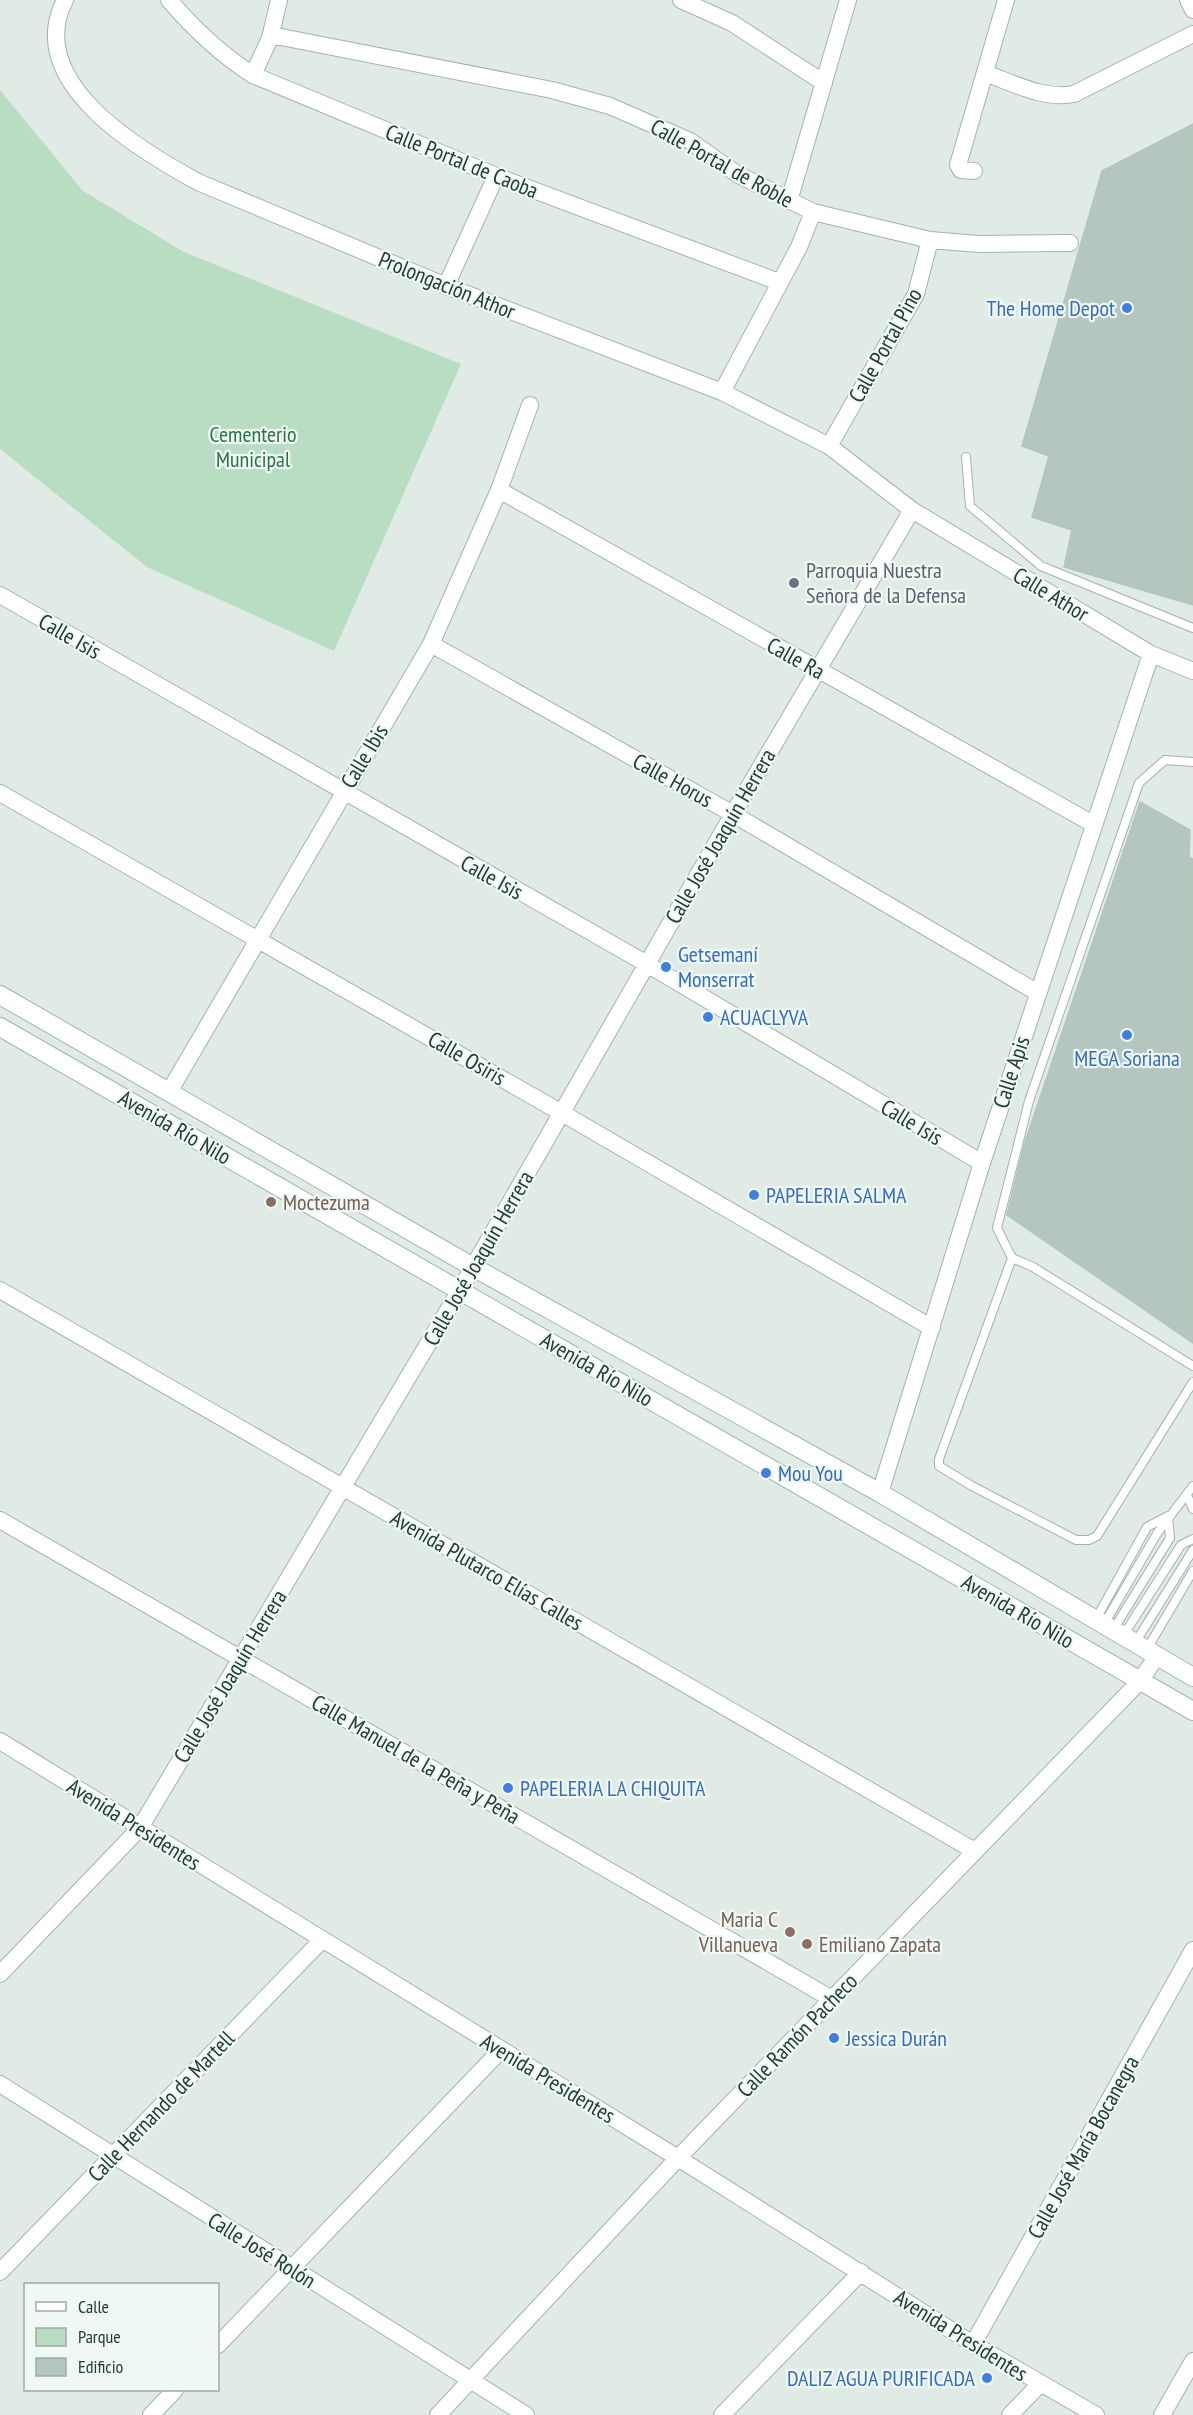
<svg xmlns="http://www.w3.org/2000/svg" width="1193" height="2415" viewBox="0 0 1193 2415" font-family="'PT Sans Narrow',sans-serif">
<rect width="100%" height="100%" fill="#e0ebe6"/>
<!-- green -->
<path fill="#b8ddc3" d="M 0,90 L 83,191 L 184,252 L 461,364 L 334,651 L 147,567 L 0,449 Z"/>
<!-- building -->
<path fill="#b5c6bf" stroke="#b2c5be" stroke-width="1.5" d="M 1193,124 L 1193,605 L 1064,567 L 1072,530 L 1032,517 L 1049,456 L 1022,446 L 1102,171 Z
M 1140,802 L 1190,830 L 1189,857 L 1193,859 L 1193,1343 L 1007,1215 L 1024,1145 Z"/>
<g fill="none" stroke-linecap="round" stroke-linejoin="round">
<defs>
<path id="service" d="M 966,457 L 970,506 L 1041,566 L 1193,628
M 1012,1258 L 997,1228 L 1029,1101 L 1139,783 L 1165,760 L 1193,762
M 1193,1366 L 1033,1267 L 1012,1258 L 939,1459 L 939,1466 L 972,1486 L 1076,1540 L 1089,1540 L 1097,1536 L 1193,1382
M 1187,1495 L 1193,1509
M 1096,1619 L 1147,1527 L 1168,1516 L 1170,1538 L 1113,1630
M 1104,1624 L 1158,1532 L 1193,1486
M 1123,1636 L 1181,1545 L 1193,1539
M 1135,1643 L 1193,1550
M 1147,1649 L 1193,1571"/>
<path id="minor" d="M 65,0 C 23,82 139,150 198,182 L 446,286 L 722,392 L 829,446 L 912,510 L 1151,654 L 1193,671
M 169,0 C 194,29 220,54 253,75 L 496,176 L 779,282
M 681,0 L 732,23 L 824,83
M 1188,0 L 1193,10
M 271,35 L 552,90 L 610,106 L 690,141 L 737,174 L 813,212 L 930,240 L 979,244 L 1070,243
M 985,73 C 1013,83 1044,100 1074,94 L 1193,34
M 253,75 L 270,38 L 279,0
M 974,171 L 961,170 L 958,165 L 1006,0
M 789,201 L 848,0
M 446,286 L 496,176
M 722,392 L 799,247 L 813,212
M 829,446 L 916,294 L 930,240
M 499,490 L 1093,824
M 0,595 L 647,964 L 982,1163
M 431,644 L 733,814 L 1038,993
M 0,793 L 562,1113 L 932,1328
M 169,1092 L 431,644 L 499,490 L 530,405
M 0,1290 L 975,1851
M 880,1493 L 982,1163 L 1151,654
M 0,1520 L 832,1999
M 0,1741 L 678,2158 L 973,2344 L 1096,2415
M 0,1974 L 140,1828 L 460,1290 L 733,814 L 912,510
M 0,2084 L 526,2415
M 0,2272 L 322,1940
M 973,2344 L 1193,1950
M 218,2345 L 501,2050
M 151,2415 L 175,2390
M 438,2415 L 678,2158 L 1140,1681 L 1157,1656
M 722,2415 L 861,2272
M 1010,2415 L 1040,2384
M 1162,2415 L 1193,2361"/>
<path id="secondary" d="M 0,995 L 473,1267 L 880,1493 L 1193,1677
M 0,1027 L 1193,1711"/>
</defs>
<!-- service casing -->
<use href="#service" stroke="#a3b3ad" stroke-width="10"/>
<!-- minor casing -->
<use href="#minor" stroke="#a3b3ad" stroke-width="18"/>
<!-- secondary casing -->
<use href="#secondary" stroke="#9eb7af" stroke-width="20"/>
<!-- service -->
<use href="#service" stroke="#fff" stroke-width="8"/>
<!-- minor -->
<use href="#minor" stroke="#fff" stroke-width="16"/>
<!-- secondary -->
<use href="#secondary" stroke="#fff" stroke-width="18"/>
</g>
<!-- markers -->
<g fill="#3f7fe0" stroke="#f0f8f4" stroke-width="2">
<circle cx="1127" cy="308" r="6"/>
<circle cx="666" cy="967" r="6"/>
<circle cx="708" cy="1017" r="6"/>
<circle cx="1127" cy="1035" r="6"/>
<circle cx="754" cy="1195" r="6"/>
<circle cx="766" cy="1473" r="6"/>
<circle cx="508" cy="1788" r="6"/>
<circle cx="834" cy="2038" r="6"/>
<circle cx="987" cy="2378" r="6"/>
</g>
<circle fill="#6b7280" stroke="#f0f8f4" stroke-width="2" cx="794" cy="583" r="6"/>
<g fill="#8d6e63" stroke="#f0f8f4" stroke-width="2">
<circle cx="271" cy="1202" r="6"/>
<circle cx="790" cy="1932" r="6"/>
<circle cx="807" cy="1944" r="6"/>
</g>
<g text-anchor="middle" stroke-width="4.5" stroke-linejoin="round" paint-order="stroke">
<!-- street labels -->
<g font-size="22" fill="#203c35" stroke="#f0f8f4">
<text transform="translate(462 161) rotate(22)" y="8">Calle Portal de Caoba</text>
<text transform="translate(722 163) rotate(29)" y="8">Calle Portal de Roble</text>
<text transform="translate(447 285) rotate(22)" y="8">Prolongación Athor</text>
<text transform="translate(885 345) rotate(-61)" y="8">Calle Portal Pino</text>
<text transform="translate(1051 594) rotate(31)" y="8">Calle Athor</text>
<text transform="translate(70 636) rotate(30)" y="8">Calle Isis</text>
<text transform="translate(796 658) rotate(29)" y="8">Calle Ra</text>
<text transform="translate(364 756) rotate(-59)" y="8">Calle Ibis</text>
<text transform="translate(673 780) rotate(29)" y="8">Calle Horus</text>
<text transform="translate(720 836) rotate(-60)" y="8">Calle José Joaquín Herrera</text>
<text transform="translate(492 877) rotate(29)" y="8">Calle Isis</text>
<text transform="translate(467 1058) rotate(30)" y="8">Calle Osiris</text>
<text transform="translate(1011 1072) rotate(-72)" y="8">Calle Apis</text>
<text transform="translate(912 1122) rotate(31)" y="8">Calle Isis</text>
<text transform="translate(175 1127) rotate(30)" y="8">Avenida Río Nilo</text>
<text transform="translate(478 1258) rotate(-60)" y="8">Calle José Joaquín Herrera</text>
<text transform="translate(597 1369) rotate(30)" y="8">Avenida Río Nilo</text>
<text transform="translate(487 1570) rotate(30)" y="8">Avenida Plutarco Elías Calles</text>
<text transform="translate(1018 1611) rotate(30)" y="8">Avenida Río Nilo</text>
<text transform="translate(230 1676) rotate(-59)" y="8">Calle José Joaquín Herrera</text>
<text transform="translate(416 1759) rotate(30)" y="8">Calle Manuel de la Peña y Peña</text>
<text transform="translate(134 1824) rotate(32)" y="8">Avenida Presidentes</text>
<text transform="translate(797 2035) rotate(-46)" y="8">Calle Ramón Pacheco</text>
<text transform="translate(548 2078) rotate(31)" y="8">Avenida Presidentes</text>
<text transform="translate(161 2106) rotate(-46)" y="8">Calle Hernando de Martell</text>
<text transform="translate(1083 2147) rotate(-61)" y="8">Calle José María Bocanegra</text>
<text transform="translate(262 2250) rotate(32)" y="8">Calle José Rolón</text>
<text transform="translate(961 2335) rotate(32)" y="8">Avenida Presidentes</text>
</g>
<!-- shop labels -->
<g font-size="22" fill="#366cbe" stroke="#f0f8f4" text-anchor="start">
<text x="1115" y="316" text-anchor="end">The Home Depot</text>
<text x="678" y="962">Getsemaní<tspan x="678" dy="25">Monserrat</tspan></text>
<text x="720" y="1025">ACUACLYVA</text>
<text x="1127" y="1066" text-anchor="middle">MEGA Soriana</text>
<text x="766" y="1203">PAPELERIA SALMA</text>
<text x="778" y="1481">Mou You</text>
<text x="520" y="1796">PAPELERIA LA CHIQUITA</text>
<text x="846" y="2046">Jessica Durán</text>
<text x="975" y="2386" text-anchor="end">DALIZ AGUA PURIFICADA</text>
</g>
<!-- park labels -->
<g font-size="22" fill="#2a7349" stroke="#f0f8f4">
<text x="253" y="442">Cementerio<tspan x="253" dy="25">Municipal</tspan></text>
</g>
<!-- worship labels -->
<g font-size="22" fill="#5b616d" stroke="#f0f8f4" text-anchor="start">
<text x="806" y="578">Parroquia Nuestra<tspan x="806" dy="25">Señora de la Defensa</tspan></text>
</g>
<!-- education labels -->
<g font-size="22" fill="#785e54" stroke="#f0f8f4" text-anchor="start">
<text x="283" y="1210">Moctezuma</text>
<text x="778" y="1927" text-anchor="end">Maria C<tspan x="778" dy="25">Villanueva</tspan></text>
<text x="819" y="1952">Emiliano Zapata</text>
</g>
</g>
<!-- legend -->
<rect x="24" y="2283" width="195" height="108" fill="#f0f8f4" stroke="#9dada8" stroke-width="1.5"/>
<rect x="36" y="2302" width="30" height="9" fill="#ffffff" stroke="#9dada8" stroke-width="1.5"/>
<text x="78" y="2313" font-size="18" fill="#203c35">Calle</text>
<rect x="36" y="2328" width="30" height="18" fill="#b8ddc3" stroke="#9dada8" stroke-width="1.5"/>
<text x="78" y="2343" font-size="18" fill="#203c35">Parque</text>
<rect x="36" y="2358" width="30" height="18" fill="#b5c6bf" stroke="#9dada8" stroke-width="1.5"/>
<text x="78" y="2373" font-size="18" fill="#203c35">Edificio</text>
</svg>
